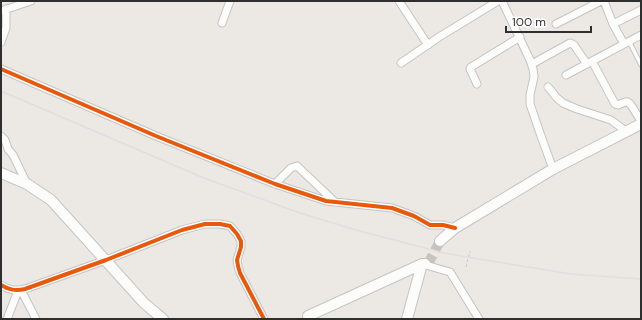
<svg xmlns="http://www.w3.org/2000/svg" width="642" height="320" viewBox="0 0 642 320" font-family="'DM Sans',sans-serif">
<rect width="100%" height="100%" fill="#ece8e4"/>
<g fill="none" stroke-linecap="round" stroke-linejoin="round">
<!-- secondary-tunnel -->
<path stroke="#c6c3c0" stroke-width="10" stroke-dasharray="10 5" stroke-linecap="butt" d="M 428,264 L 440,241"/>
<defs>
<path id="service" d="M 629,41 L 641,65"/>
<path id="minor" d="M 399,1 L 428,45
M 502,1 L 530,60 L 533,69 L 534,77 L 530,95 L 530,104 L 541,136 L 553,169
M 604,1 L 613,24 L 624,44
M 1,11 L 31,1
M 222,23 L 230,1
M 556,24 L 601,1
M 613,24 L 641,10
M 1,42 L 6,28 L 6,9
M 592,61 L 615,104 L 618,105 L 625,102 L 628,102 L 631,105 L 641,121
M 401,63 L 439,37 L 498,1
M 532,64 L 570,43 L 574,45 L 587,64
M 1,69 L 156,136 L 275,184 L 326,201 L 392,208 L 414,216 L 430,225 L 443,225 L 455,228
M 566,75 L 641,35
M 477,84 L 471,71 L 470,69 L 471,67 L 520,37
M 548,87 L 557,98 L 563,103 L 577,109 L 611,120 L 627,132
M 1,136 L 5,140 L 8,149 L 13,155 L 27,184
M 275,184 L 291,168 L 297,166 L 335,202
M 422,264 L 450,272 L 479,319
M 1,285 C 9,290 15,291 25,289 L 106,260 L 182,230 L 205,224 L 220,224 L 230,226 L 237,234 L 241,241 L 241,247 L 237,260 L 238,266 L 240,273 L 264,319
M 21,290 L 36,319
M 7,319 L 18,291"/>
<path id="secondary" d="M 1,173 L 27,184 L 51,200 L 144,303 L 163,319
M 440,241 L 455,228 L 553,169 L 641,124
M 308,316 L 422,264
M 407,319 L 422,264 L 425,264"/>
</defs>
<!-- service casing -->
<use href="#service" stroke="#c5c4c5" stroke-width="5.5"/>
<!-- minor casing -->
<use href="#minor" stroke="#c5c4c5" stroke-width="9"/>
<!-- secondary casing -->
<use href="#secondary" stroke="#c5c4c5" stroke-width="12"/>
<!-- path -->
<path stroke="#c9c9c8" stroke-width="1" stroke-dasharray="3 2" stroke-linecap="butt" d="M 466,267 L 470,251"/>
<!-- service -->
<use href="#service" stroke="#fcfcfb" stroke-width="3.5"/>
<!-- minor -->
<use href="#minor" stroke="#fcfcfb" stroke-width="7"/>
<!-- secondary -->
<use href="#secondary" stroke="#fcfcfb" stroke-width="10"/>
<!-- rail -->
<path stroke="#dfdfe1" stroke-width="1.5" d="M 1,91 L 204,178 L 300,213 L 356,230 L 444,253 L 479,259 L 571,274 L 641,279"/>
<defs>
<path id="cycleway" d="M 1,69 L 156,136 L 275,184 L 326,201 L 392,208 L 414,216 L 430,225 L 443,225 L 455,228
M 1,285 C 9,290 15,291 25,289 L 106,260 L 182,230 L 205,224 L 220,224 L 230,226 L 237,234 L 241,241 L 241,247 L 237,260 L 238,266 L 240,273 L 264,319"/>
</defs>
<!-- cycleway casing -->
<use href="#cycleway" stroke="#fff" stroke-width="6"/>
<!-- cycleway -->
<use href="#cycleway" stroke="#e8590c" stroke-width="4"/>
</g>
<!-- border -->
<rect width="642" height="320" fill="none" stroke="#2e2e2e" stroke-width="4"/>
<!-- scale -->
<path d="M506 26v6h85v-6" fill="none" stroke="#2e2e2e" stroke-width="2"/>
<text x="512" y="26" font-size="12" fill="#2e2e2e" stroke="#ffffff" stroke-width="3" paint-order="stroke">100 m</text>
</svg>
